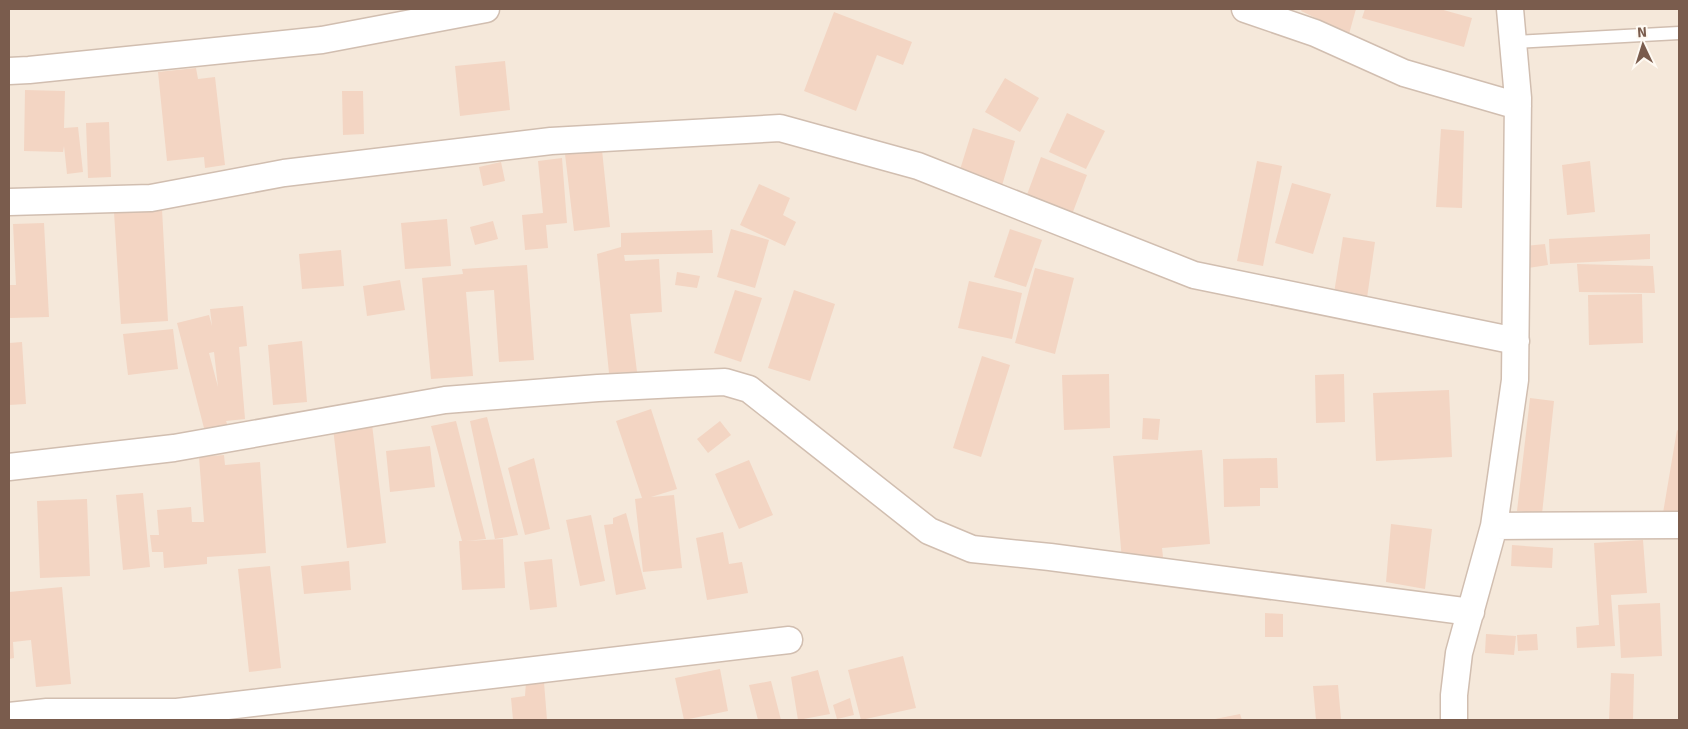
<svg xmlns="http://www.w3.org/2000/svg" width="1688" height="729" viewBox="0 0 1688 729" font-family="Signika,sans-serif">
<rect width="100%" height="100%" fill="#fdf6ec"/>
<!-- residential -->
<path fill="#f5e8da" d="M 9,9 L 1679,9 L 1679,720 L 9,720 Z"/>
<!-- building -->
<path fill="#f3d5c3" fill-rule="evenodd" d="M 1302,9 L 1356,9 L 1349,34 L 1301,11 Z
M 1365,9 L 1440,9 L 1472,18 L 1464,47 L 1362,18 Z
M 834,12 L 912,42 L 903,65 L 877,55 L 856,111 L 804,91 Z
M 505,61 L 510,110 L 460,116 L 455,66 Z
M 196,68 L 198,79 L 215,77 L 225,165 L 205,168 L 204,157 L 167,161 L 158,72 Z
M 1005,78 L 1039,98 L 1020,132 L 985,112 Z
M 25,90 L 65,91 L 64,128 L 78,127 L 83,172 L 67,174 L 64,146 L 63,152 L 24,151 Z
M 342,91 L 363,91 L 364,134 L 343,135 Z
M 1067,113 L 1105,131 L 1086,169 L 1049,152 Z
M 109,122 L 111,177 L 88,178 L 86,123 Z
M 973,128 L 1015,141 L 1001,189 L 958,176 Z
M 1441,129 L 1464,131 L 1462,208 L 1436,207 Z
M 602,150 L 610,227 L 574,231 L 565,154 Z
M 1041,157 L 1087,175 L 1071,217 L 1025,200 Z
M 562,158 L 567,223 L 546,225 L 548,248 L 525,250 L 522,215 L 543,213 L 538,161 Z
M 1257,161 L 1282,166 L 1263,266 L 1237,261 Z
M 1590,161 L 1595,212 L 1567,215 L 1562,165 Z
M 501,162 L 505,181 L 483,186 L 479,167 Z
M 1292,183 L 1331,194 L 1313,254 L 1275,243 Z
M 759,184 L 790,198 L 783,215 L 796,222 L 785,246 L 740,225 Z
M 162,209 L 168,321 L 121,324 L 114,212 Z
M 447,219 L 451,266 L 405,269 L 401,223 Z
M 493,221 L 498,239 L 475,245 L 470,227 Z
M 44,223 L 49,317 L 9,318 L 9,285 L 16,285 L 13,224 Z
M 731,229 L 769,240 L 755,288 L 717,277 Z
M 1010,229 L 1042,240 L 1026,287 L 994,277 Z
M 712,230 L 713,253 L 624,255 L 625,261 L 659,259 L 662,312 L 630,314 L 637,372 L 609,373 L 597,254 L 621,247 L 621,233 Z
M 1650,234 L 1650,259 L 1550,264 L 1549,239 Z
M 1343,237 L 1375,242 L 1367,298 L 1334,293 Z
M 1545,244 L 1548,265 L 1528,268 L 1525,246 Z
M 341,250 L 344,286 L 302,289 L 299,254 Z
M 1577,264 L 1653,266 L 1655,293 L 1579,292 Z
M 527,265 L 534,360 L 499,362 L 494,290 L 466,292 L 473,376 L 431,379 L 422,278 L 463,274 L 462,269 Z
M 1035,268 L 1074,278 L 1055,354 L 1015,343 Z
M 677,272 L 700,276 L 697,288 L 675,285 Z
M 400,280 L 405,310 L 367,316 L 363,286 Z
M 969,281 L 1022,293 L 1012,339 L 958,328 Z
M 735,290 L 762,298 L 741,362 L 714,353 Z
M 794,290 L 835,304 L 810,381 L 768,368 Z
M 1642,294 L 1643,343 L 1589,345 L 1588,295 Z
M 243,306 L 247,346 L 239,347 L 245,419 L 226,421 L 228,426 L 205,432 L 177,323 L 209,315 L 212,326 L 210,309 ZM 214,352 L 218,387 L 209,353 Z
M 173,329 L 178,369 L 128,375 L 123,334 Z
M 302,341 L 307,402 L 273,405 L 268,345 Z
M 22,342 L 26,404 L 9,405 L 9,343 Z
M 982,356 L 1010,365 L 981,457 L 953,448 Z
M 1109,374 L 1110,428 L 1064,430 L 1062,375 Z
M 1344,374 L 1345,422 L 1316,423 L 1315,375 Z
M 1449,390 L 1452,457 L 1376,461 L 1373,393 Z
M 1530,398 L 1554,401 L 1542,514 L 1517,511 Z
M 651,409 L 677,489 L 651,497 L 674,495 L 682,568 L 643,572 L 635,499 L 642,498 L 616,421 Z
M 487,417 L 518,535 L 495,539 L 470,421 Z
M 1143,418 L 1160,419 L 1158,440 L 1142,439 Z
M 456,421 L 486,539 L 466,541 L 503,539 L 505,588 L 462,590 L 459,541 L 462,541 L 431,426 Z
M 720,421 L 731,435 L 708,453 L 697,439 Z
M 372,424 L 386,543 L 347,548 L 333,428 Z
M 1677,430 L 1679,431 L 1679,515 L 1663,513 Z
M 430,446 L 435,487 L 390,492 L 386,451 Z
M 1202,450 L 1210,544 L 1162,548 L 1163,557 L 1122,560 L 1113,456 Z
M 224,455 L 225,465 L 260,462 L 266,553 L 207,557 L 207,564 L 164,568 L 163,552 L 152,552 L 150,535 L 159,535 L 157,510 L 191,507 L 192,522 L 204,522 L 199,457 Z
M 534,458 L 550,529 L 525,535 L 508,468 Z
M 1277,458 L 1278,488 L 1260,488 L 1260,506 L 1224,507 L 1223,459 Z
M 749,460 L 773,515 L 739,529 L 715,474 Z
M 143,493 L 150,567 L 123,570 L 116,495 Z
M 87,499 L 90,576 L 40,578 L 37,501 Z
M 626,513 L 646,589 L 616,595 L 604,525 L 613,524 L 613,518 Z
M 591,515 L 605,581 L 580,586 L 566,520 Z
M 1391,524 L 1432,529 L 1425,589 L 1386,582 Z
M 723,532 L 729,564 L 742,562 L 748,593 L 707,600 L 696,538 Z
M 1643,540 L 1647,593 L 1611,595 L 1615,646 L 1577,648 L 1576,627 L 1599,625 L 1594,543 Z
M 1512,545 L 1553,548 L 1552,568 L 1511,566 Z
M 552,559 L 557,607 L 530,610 L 524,562 Z
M 349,561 L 351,590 L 304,594 L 301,566 Z
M 270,566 L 281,668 L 249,672 L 238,569 Z
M 62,587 L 71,684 L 36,687 L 31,640 L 13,642 L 14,658 L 9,659 L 9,592 Z
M 1660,603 L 1662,656 L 1621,658 L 1618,605 Z
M 1265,613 L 1283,614 L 1283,637 L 1265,637 Z
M 1486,634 L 1516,636 L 1514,655 L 1485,653 Z
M 1537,634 L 1538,650 L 1518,651 L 1517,635 Z
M 903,656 L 916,708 L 861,720 L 848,670 Z
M 720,669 L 728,711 L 684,720 L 675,678 Z
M 818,670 L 830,714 L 798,720 L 791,677 Z
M 1611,673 L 1634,674 L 1633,720 L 1609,720 Z
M 771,681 L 781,720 L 758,720 L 749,685 Z
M 526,682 L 544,682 L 547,720 L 513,720 L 511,698 L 525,696 Z
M 1338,685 L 1341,719 L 1316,720 L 1313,686 Z
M 850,698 L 854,715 L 837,719 L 833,705 Z
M 1240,714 L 1242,720 L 1215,720 L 1215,719 Z"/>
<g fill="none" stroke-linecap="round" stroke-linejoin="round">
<defs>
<path id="service" d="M 1513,42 L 1679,33"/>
<path id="minor" d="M 1245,9 L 1315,33 L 1404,73 L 1518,106
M 9,71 L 29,70 L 322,40 L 486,9
M 9,202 L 151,198 L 284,173 L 551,141 L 780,128 L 918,166 L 1194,275 L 1516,341
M 9,467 L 174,448 L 445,400 L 598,388 L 677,384 L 725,382 L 749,389 L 929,531 L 972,549 L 1050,557 L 1471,612
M 1494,526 L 1679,525
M 9,716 L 47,712 L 177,712 L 789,640
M 1454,720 L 1454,695 L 1459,653 L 1494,526 L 1515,380 L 1518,98 L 1510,9"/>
</defs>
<!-- service casing -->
<use href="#service" stroke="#d1beb0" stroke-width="15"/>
<!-- minor casing -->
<use href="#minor" stroke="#d1beb0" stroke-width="29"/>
<!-- service -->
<use href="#service" stroke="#fff" stroke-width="12"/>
<!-- minor -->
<use href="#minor" stroke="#fff" stroke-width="26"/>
</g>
<!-- border -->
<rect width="1688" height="729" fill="none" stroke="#7a5c4d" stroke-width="20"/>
<!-- north arrow -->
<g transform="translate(1643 45) rotate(356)" stroke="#fffaf3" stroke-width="4" paint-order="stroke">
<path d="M0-4L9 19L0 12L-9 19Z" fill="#7a5c4d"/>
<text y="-8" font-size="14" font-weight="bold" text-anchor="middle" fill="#7a5c4d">N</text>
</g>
</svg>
